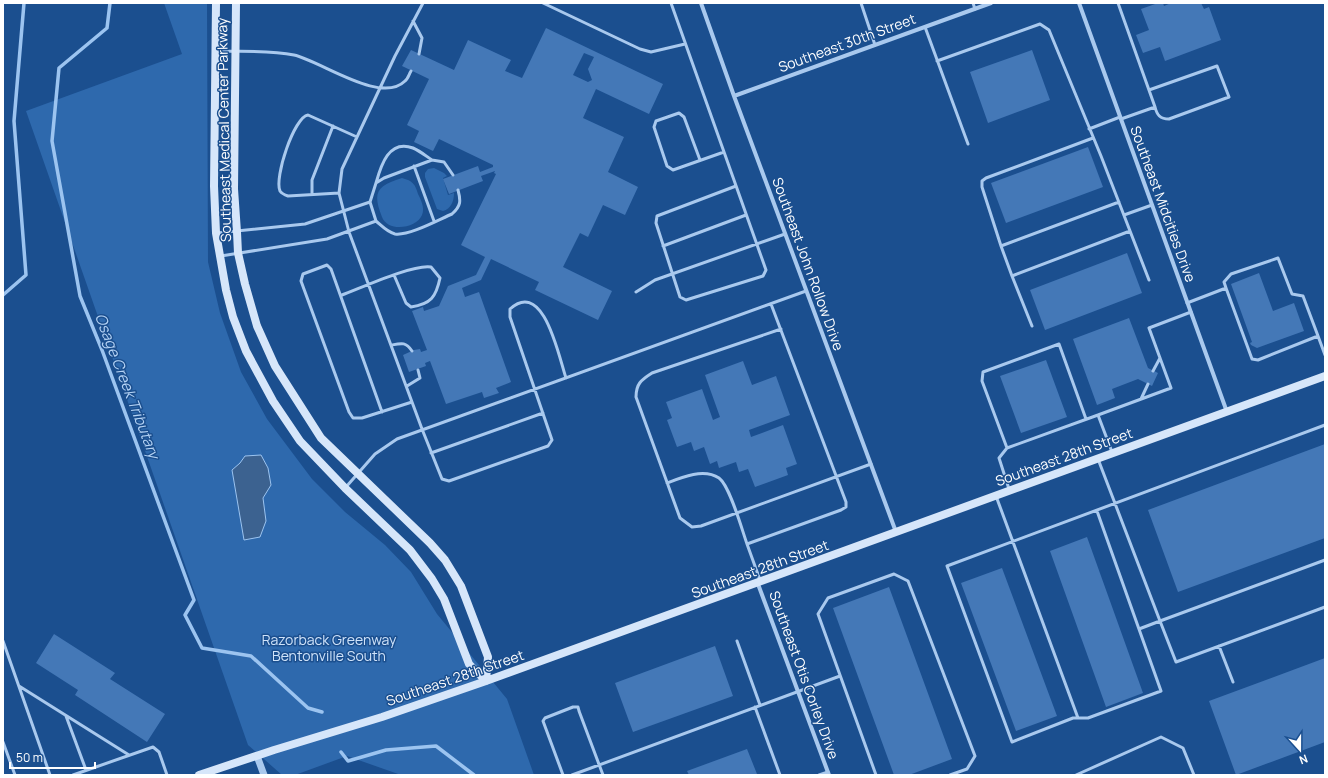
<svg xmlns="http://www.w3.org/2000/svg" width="1328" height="778" viewBox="0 0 1328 778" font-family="Manrope,sans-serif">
<rect width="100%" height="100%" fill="#1b4f8f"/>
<!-- green -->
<path fill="#2e69ad" d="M 164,3 L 207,3 L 208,262 L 220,313 L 241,372 L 267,419 L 312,479 L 345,512 L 385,545 L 411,572 L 437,614 L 507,699 L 534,775 L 401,775 L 347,756 L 295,775 L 282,775 L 248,745 L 26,111 L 182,54 Z
M 434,168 L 444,173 L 447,176 L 443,178 L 448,195 L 454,193 C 454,201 451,209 443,211 L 437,209 L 425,177 L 425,173 L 428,169 Z
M 402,178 C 413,181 415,184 418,194 C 421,200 425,208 422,215 C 417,228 388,233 382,217 C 372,192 377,186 402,178 Z"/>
<!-- water -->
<path fill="#3c6290" stroke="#9cc4f0" d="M 261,455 L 268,468 L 271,485 L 263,498 L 266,521 L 260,537 L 244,540 L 232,470 L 240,463 L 245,456 Z"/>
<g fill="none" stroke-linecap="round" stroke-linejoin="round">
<!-- stream -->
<path stroke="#9cc4f0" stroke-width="3.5" d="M 110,3 L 107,28 L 59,68 L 52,141 L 80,296 L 102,350 L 194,600 L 185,615 L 202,648 L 251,656 L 308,708 L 322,712
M 3,295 L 26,275 L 14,121 L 24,3
M 341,752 L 348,761 L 386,750 L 436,746 L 474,775"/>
</g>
<!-- building -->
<path fill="#4478b7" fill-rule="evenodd" d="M 1158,3 L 1163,3 L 1164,6 L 1171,3 L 1201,3 L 1204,9 L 1209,7 L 1221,40 L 1165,61 L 1160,47 L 1143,53 L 1136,35 L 1149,30 L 1141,9 Z
M 546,28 L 663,84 L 649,114 L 596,89 L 583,118 L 624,137 L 608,172 L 638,187 L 625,215 L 603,205 L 588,237 L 580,233 L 563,267 L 612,291 L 598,320 L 535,290 L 539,282 L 491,259 L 481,280 L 462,288 L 465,297 L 479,292 L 511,382 L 496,388 L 499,393 L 484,398 L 482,392 L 446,404 L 430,361 L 425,363 L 426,366 L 409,372 L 403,355 L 414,350 L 420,349 L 421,352 L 427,350 L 412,311 L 423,307 L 424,311 L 439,306 L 448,286 L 476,275 L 485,257 L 461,245 L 496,174 L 494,173 L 495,171 L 481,176 L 483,181 L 449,194 L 443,179 L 478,166 L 480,172 L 493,167 L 493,165 L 439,139 L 433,151 L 414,142 L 419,131 L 407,125 L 429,79 L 402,66 L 411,50 L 454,70 L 468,40 L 511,60 L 505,71 L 522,78 ZM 584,53 L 594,57 L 588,69 L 592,80 L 588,82 L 573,75 Z
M 1032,50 L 1050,100 L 988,123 L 970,72 Z
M 1088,147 L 1103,187 L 1006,223 L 991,183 Z
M 1127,253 L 1142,293 L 1045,330 L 1030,290 Z
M 1259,273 L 1273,311 L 1294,303 L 1304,331 L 1257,348 L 1251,345 L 1250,343 L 1252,342 L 1231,284 Z
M 1129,318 L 1148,368 L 1158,373 L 1152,386 L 1138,379 L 1112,389 L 1115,398 L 1097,405 L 1073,339 Z
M 1046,360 L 1067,417 L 1021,433 L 1000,376 Z
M 743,361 L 752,385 L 776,376 L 790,415 L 749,430 L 751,437 L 783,425 L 797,464 L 786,468 L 788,475 L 755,487 L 748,469 L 739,472 L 736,462 L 719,468 L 717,461 L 710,464 L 704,447 L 694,451 L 691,442 L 677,447 L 667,420 L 672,418 L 666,402 L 702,389 L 713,420 L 720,417 L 705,375 Z
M 1325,444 L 1325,538 L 1178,592 L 1148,510 Z
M 1087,537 L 1143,693 L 1106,707 L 1050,551 Z
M 1002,568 L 1057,716 L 1016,731 L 961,583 Z
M 889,587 L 952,759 L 909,775 L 894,775 L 833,608 Z
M 54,634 L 115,673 L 110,679 L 165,714 L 147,742 L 75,695 L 78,690 L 36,663 Z
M 715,646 L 733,696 L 633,732 L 615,683 Z
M 1325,658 L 1325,742 L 1236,775 L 1209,701 Z
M 747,749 L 757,774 L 689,775 L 687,771 Z"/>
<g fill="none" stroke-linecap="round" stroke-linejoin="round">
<!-- service -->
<path stroke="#a9c9ee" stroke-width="3" d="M 423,3 L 395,56 L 342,169 L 339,193 L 349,232 L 422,429 L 442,479 L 449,481 L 548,446 L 552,440 L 510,317 L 510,309 C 544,278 559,358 566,378
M 543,3 L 640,49 L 651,52 L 685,44
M 671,3 L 766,270 L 763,276 L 686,300 L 680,297 L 656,223 L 657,216 L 736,186
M 861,3 L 875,45
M 973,3 L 975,9
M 1118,3 L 1155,107 L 1121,119
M 413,21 L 422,38 L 419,54
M 925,27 L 968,144
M 217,51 C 242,52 269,50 294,55 C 321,61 381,105 405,81 C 408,79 409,74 411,71
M 937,61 L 1040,24 L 1049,30 L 1101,156 L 1149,280
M 1149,90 L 1217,66 L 1229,97 L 1169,119 C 1160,119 1157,115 1155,107
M 1089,129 L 1120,117
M 700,160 L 684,117 L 679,113 L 656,121 L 654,127 L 667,166 L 673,170 L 724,152
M 414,166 L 434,221
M 376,183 C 381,165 389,139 413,148 C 420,151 426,156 432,160
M 339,193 L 288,196 C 285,195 282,194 280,191 C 274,178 294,117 308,115 L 357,137
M 312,194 L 312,180 L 333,126
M 370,202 L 376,221
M 1124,215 L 1152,205
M 217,233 L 305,224 L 370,202 L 376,183 L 384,178 L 432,160 L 444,162 L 453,175
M 663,246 L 746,215
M 1001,246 L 982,187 L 982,181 L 986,178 L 1093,138
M 221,256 L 327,239 L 376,221 C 382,226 387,232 395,234 C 409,236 438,220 452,214 C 461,206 461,201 458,190
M 1012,276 L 1001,246 L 1119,202
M 1226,288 L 1224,282 L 1231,274 L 1278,258 L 1292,294 L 1303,296 L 1318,336
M 636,292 L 655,280 L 785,234
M 342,295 C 361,288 413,264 431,267 L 440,278 C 436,297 431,304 411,307 L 406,303 L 394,275
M 1187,303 L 1226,288 L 1252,359 L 1258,360 L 1318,336 L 1325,355
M 1032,326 L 1012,276 L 1130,231
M 781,329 L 652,373 C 641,380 636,384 636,397 L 680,518 L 692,527 L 701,526 L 871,464
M 392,345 C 402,343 406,342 412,351
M 1153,371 L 1160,358
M 407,386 L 420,378 L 418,370
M 1141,399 L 1148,384
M 382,412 L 331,269 L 327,265 L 303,274 L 301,281 L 349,412 L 353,418 L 362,418 L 412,402
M 1098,415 L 1171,388 L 1149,328 L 1191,312
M 1007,448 L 982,381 L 983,372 L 1059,344 L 1086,419
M 431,453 L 543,413
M 1098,459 L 1160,621 L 1139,629
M 667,483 C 682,477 704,468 719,478 C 730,486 742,530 747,544
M 346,487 L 375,454 L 397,439 L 806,291
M 1009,489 L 999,458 L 1007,448 L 1098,415 L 1112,452
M 996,496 L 1078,718
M 1097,511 L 1161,691 L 1088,718 L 1073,718 L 1012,742 L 947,566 L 1325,425
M 1325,560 L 1160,621 L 1176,662 L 1325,607
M 760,580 L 747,544 L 841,510 L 846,507 L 846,502 L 771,304
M 3,641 L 50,775
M 737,641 L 760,705
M 1219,646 L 1233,682
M 19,686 L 129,755
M 755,707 L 780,775
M 66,716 L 86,770
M 3,742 L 15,775
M 73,775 L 153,747 L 159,752 L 167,775
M 563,775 L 543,721 L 545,718 L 573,707 L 578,707 L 579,711 L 603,775
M 572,775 L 840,676
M 819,775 L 828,772
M 876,775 L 818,614 L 828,598 L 894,574 L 908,581 L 975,756 L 967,769 L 950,775
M 1076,775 L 1161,737 L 1183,748 L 1194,775"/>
<!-- minor -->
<path stroke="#a9c9ee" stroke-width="4" d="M 701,3 L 734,96 L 896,532
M 1079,3 L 1227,412
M 734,96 L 991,3
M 758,584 L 829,775"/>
<!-- tertiary -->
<path stroke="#a9c9ee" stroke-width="7" d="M 257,756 L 264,775"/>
<!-- secondary -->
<path stroke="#d6e6fa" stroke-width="8" d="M 216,3 L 214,186 L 216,233 L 226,290 L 233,317 L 246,351 L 273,401 L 300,441 L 345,488 L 410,550 L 432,579 L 444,599 L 469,664 L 486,681
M 236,3 L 234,189 L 237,232 L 238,253 L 245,284 L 257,326 L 275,366 L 321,438 L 430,543 L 445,560 L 461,586 L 488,657 L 486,681
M 199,775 L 274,750 L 382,717 L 486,681 L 1325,376"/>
</g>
<g text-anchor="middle" stroke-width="3" stroke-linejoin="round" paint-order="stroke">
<!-- street labels -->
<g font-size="14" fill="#fff" stroke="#1b4f8f">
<text transform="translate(847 43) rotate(-20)" y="5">Southeast 30th Street</text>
<text transform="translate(224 130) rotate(-91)" y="5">Southeast Medical Center Parkway</text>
<text transform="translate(1163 204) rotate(70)" y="5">Southeast Midcities Drive</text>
<text transform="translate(808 264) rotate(70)" y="5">Southeast John Rollow Drive</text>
<text transform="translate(1064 457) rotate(-20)" y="5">Southeast 28th Street</text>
<text transform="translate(760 569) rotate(-20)" y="5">Southeast 28th Street</text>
<text transform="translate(804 675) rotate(70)" y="5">Southeast Otis Corley Drive</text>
<text transform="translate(455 678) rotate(-19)" y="5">Southeast 28th Street</text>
</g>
<!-- park labels -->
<g font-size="14" fill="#cfe3fa" stroke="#1b4f8f">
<text x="329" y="645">Razorback Greenway<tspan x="329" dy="16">Bentonville South</tspan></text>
</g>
<!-- water labels -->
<g font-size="15" font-style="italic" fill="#b5d3f5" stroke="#1b4f8f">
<text transform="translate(127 386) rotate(69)" y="5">Osage Creek Tributary</text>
</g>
</g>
<!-- border -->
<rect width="1328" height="778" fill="none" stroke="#ffffff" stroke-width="8"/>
<!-- north arrow -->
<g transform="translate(1300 750) rotate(159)" stroke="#1b4f8f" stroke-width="3" paint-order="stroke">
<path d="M0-3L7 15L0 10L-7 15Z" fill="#ffffff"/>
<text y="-6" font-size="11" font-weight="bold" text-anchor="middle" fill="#ffffff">N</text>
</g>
<!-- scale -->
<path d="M10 762v6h85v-6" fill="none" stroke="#ffffff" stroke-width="2"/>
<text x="16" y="762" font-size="12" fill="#ffffff" stroke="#1b4f8f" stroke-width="3" paint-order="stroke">50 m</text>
</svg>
